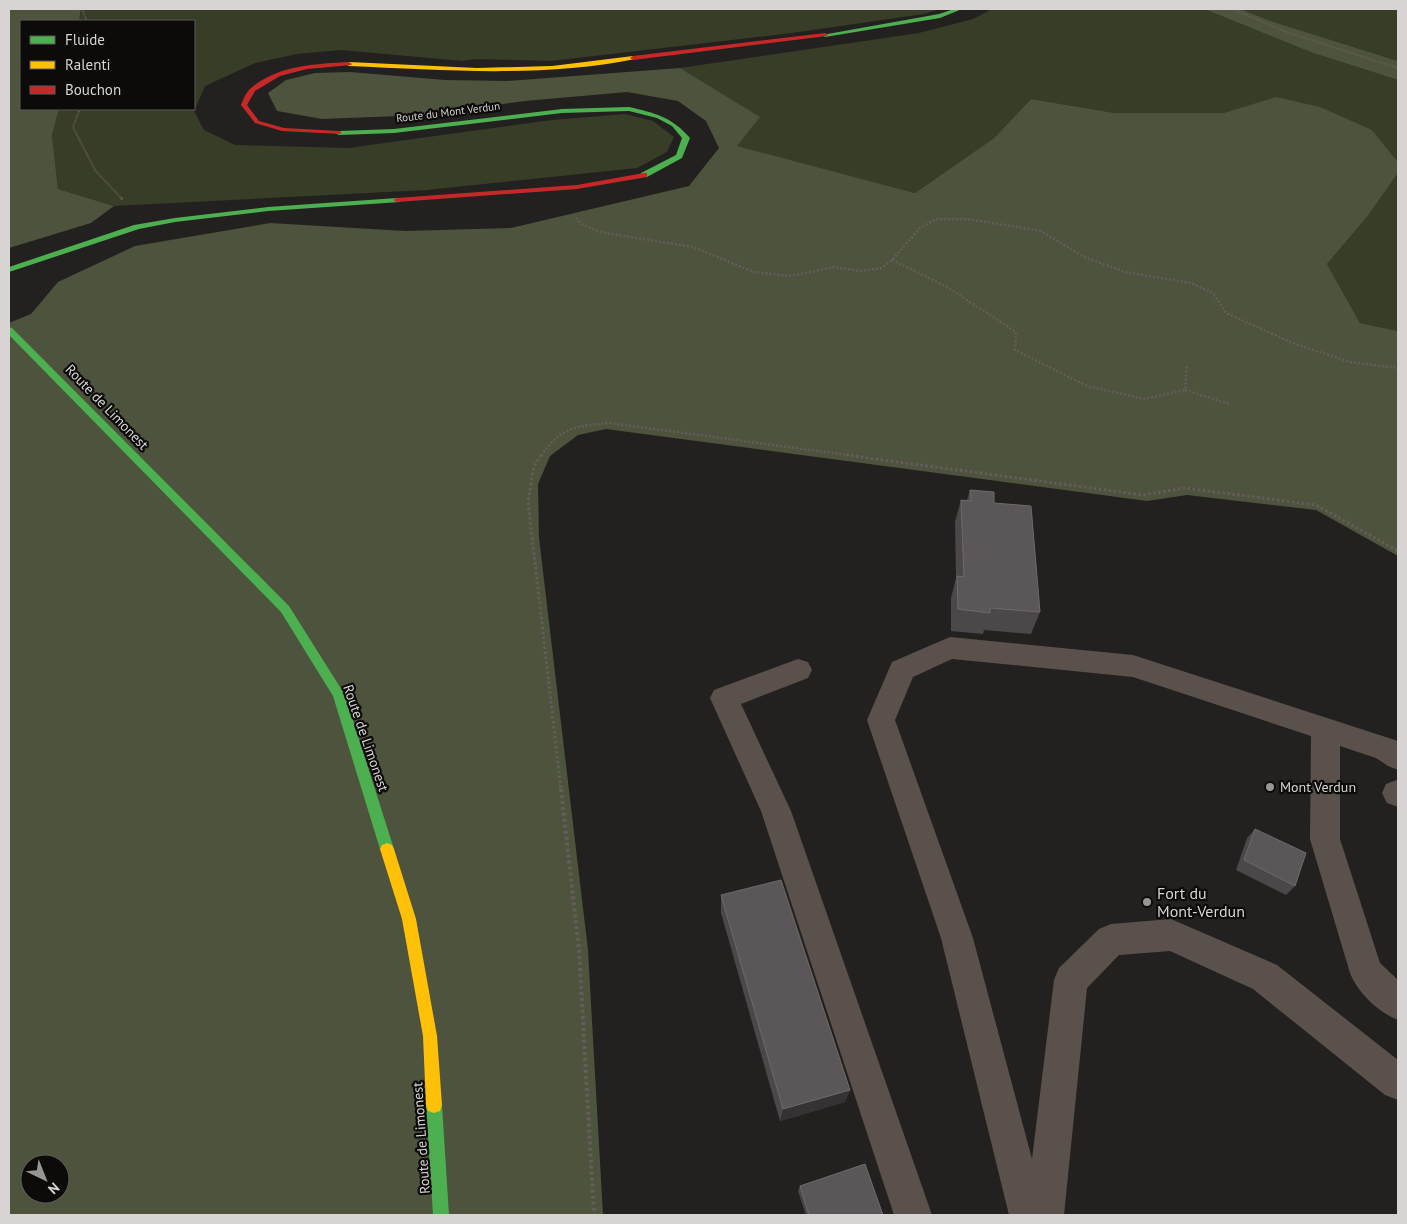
<svg xmlns="http://www.w3.org/2000/svg" width="1407" height="1224" viewBox="0 0 1407 1224" font-family="'PT Sans',sans-serif">
<rect width="100%" height="100%" fill="#232120"/>
<!-- green -->
<path fill="#383d27" d="M 81,9 L 940,9 L 924,14 L 792,33 L 551,61 L 475,59 L 463,61 L 341,50 L 297,54 L 255,63 L 205,86 L 194,111 L 204,130 L 235,145 L 348,148 L 552,120 L 625,114 L 653,121 L 674,137 L 667,152 L 637,168 L 427,190 L 114,206 L 58,189 L 52,135 L 59,109 L 194,109 L 194,21 L 79,21 Z
M 992,9 L 1204,9 L 1313,53 L 1398,80 L 1398,162 L 1372,130 L 1276,98 L 1225,113 L 1115,113 L 1031,99 L 994,138 L 915,193 L 736,146 L 759,117 L 680,68 L 919,33 L 973,19 Z
M 1241,9 L 1398,9 L 1398,61 L 1268,20 Z
M 1398,173 L 1398,331 L 1360,323 L 1327,264 L 1367,217 Z"/>
<!-- forest -->
<path fill="#4d533c" fill-rule="evenodd" d="M 9,9 L 81,9 L 79,21 L 21,21 L 21,109 L 59,109 L 52,135 L 58,189 L 114,206 L 91,223 L 9,248 Z
M 1204,9 L 1241,9 L 1268,20 L 1398,61 L 1398,80 L 1313,53 Z
M 680,68 L 760,117 L 737,146 L 915,193 L 994,138 L 1031,99 L 1115,113 L 1224,113 L 1276,97 L 1320,107 L 1372,130 L 1398,162 L 1398,173 L 1367,217 L 1327,264 L 1360,323 L 1398,331 L 1398,556 L 1316,510 L 1187,495 L 1147,501 L 606,429 L 578,435 L 550,456 L 538,484 L 539,538 L 588,950 L 603,1215 L 9,1215 L 9,323 L 31,314 L 58,282 L 135,246 L 270,223 L 405,231 L 511,228 L 689,186 L 719,148 L 706,121 L 678,101 L 627,92 L 525,101 L 424,115 L 322,119 L 277,111 L 268,93 L 286,80 L 315,73 L 350,72 L 445,80 L 507,81 ZM 30,1164 L 60,1164 L 60,1194 L 30,1194 Z"/>
<g fill="none" stroke-linecap="round" stroke-linejoin="round">
<!-- path-far3 -->
<path stroke="#645d5b" stroke-width="2" stroke-dasharray="1 1" stroke-linecap="butt" d="M 82,9 L 87,21
M 1232,9 L 1289,33 L 1398,68
M 80,109 L 73,127 L 95,170 L 122,199"/>
<!-- path-far2 -->
<path stroke="#645d5b" stroke-width="2.5" stroke-dasharray="2 2" stroke-linecap="butt" d="M 121,198 L 123,200
M 576,218 L 583,225 L 600,232 L 693,247 L 754,272 L 791,276 L 834,267 L 860,271 L 882,268 L 892,260 L 920,228 L 936,219 L 967,219 L 1041,231 L 1084,257 L 1125,272 L 1191,283 L 1213,293 L 1226,313 L 1295,344 L 1350,362 L 1398,368
M 892,260 L 947,287 L 1016,332 L 1015,350 L 1087,386 L 1144,399 L 1185,390 L 1187,365
M 1185,390 L 1229,404
M 541,456 C 560,427 576,426 609,423 L 855,456"/>
<!-- path-far1 -->
<path stroke="#645d5b" stroke-width="3" stroke-dasharray="2.5 2.5" stroke-linecap="butt" d="M 541,455 L 534,466 L 528,502 L 561,790
M 846,455 L 1143,495 L 1185,488 L 1316,505 L 1398,551"/>
<!-- path -->
<path stroke="#645d5b" stroke-width="4" stroke-dasharray="3 3" stroke-linecap="butt" d="M 561,789 L 579,950 L 594,1215"/>
<!-- lane -->
<path fill="#5a514c" fill-rule="evenodd" d="M 950,637 L 1133,655 L 1398,741 L 1398,770 L 1388,766 L 1376,758 L 1340,746 L 1340,839 L 1380,963 L 1398,980 L 1398,1020 C 1378,1012 1358,993 1350,973 L 1310,839 L 1311,736 L 1133,677 L 952,659 L 913,677 L 895,720 L 973,938 L 1032,1159 L 1054,980 L 1059,968 L 1099,929 L 1111,924 L 1171,919 L 1277,965 L 1398,1060 L 1398,1100 L 1385,1095 L 1253,989 L 1170,951 L 1119,955 L 1087,988 L 1064,1215 L 1009,1215 L 941,938 L 867,720 L 892,662 Z
M 798,659 L 808,662 L 812,670 L 808,678 L 741,704 L 791,811 L 932,1215 L 894,1215 L 761,811 L 710,698 L 714,690 Z
M 1397,780 L 1398,780 L 1398,807 L 1387,803 L 1382,793 L 1386,784 Z"/>
<!-- fast -->
<path fill="#4caf50" fill-rule="evenodd" d="M 954,9 L 962,9 L 940,18 L 825,37 L 822,35 L 939,14 Z
M 629,107 C 655,113 672,117 690,138 L 682,158 L 647,177 L 641,177 L 641,173 L 676,155 L 682,138 L 672,126 L 657,118 L 629,111 L 562,113 L 394,133 L 339,135 L 335,133 L 339,131 L 394,129 L 562,109 Z
M 397,198 L 400,198 L 400,202 L 268,211 L 175,222 L 139,229 L 9,272 L 9,267 L 134,225 L 175,218 L 268,207 Z
M 9,327 L 12,328 L 289,606 L 345,695 L 394,849 L 392,853 L 387,855 L 382,853 L 380,849 L 333,696 L 281,612 L 9,335 Z
M 434,1097 L 440,1099 L 442,1105 L 449,1215 L 433,1215 L 426,1105 L 428,1099 Z"/>
<!-- slow -->
<path fill="#ffc107" fill-rule="evenodd" d="M 633,56 L 635,57 L 635,59 C 541,78 444,70 349,66 L 346,64 L 349,62 L 477,68 L 552,66 Z
M 387,843 L 392,845 L 394,849 L 416,919 L 437,1036 L 442,1105 L 440,1111 L 434,1113 L 428,1111 L 426,1105 L 423,1036 L 402,919 L 380,849 L 382,845 Z"/>
<!-- jam -->
<path fill="#c62828" fill-rule="evenodd" d="M 825,33 L 827,34 L 827,36 L 633,60 L 630,58 L 633,56 Z
M 349,62 L 352,64 L 351,65 L 307,69 L 280,76 L 255,91 L 247,105 L 259,121 L 284,128 L 339,131 L 341,132 L 341,134 L 282,131 L 255,123 L 241,105 C 243,100 246,92 251,88 C 278,65 316,64 349,62 Z
M 644,173 L 647,173 L 647,177 L 577,189 L 397,202 L 393,200 L 397,198 L 577,185 Z"/>
</g>
<!-- wall -->
<path fill="#4c4749" d="M 970,490 L 994,503 L 1040,612 L 1031,634 L 984,630 L 983,634 L 951,631 L 951,598 L 956,578 L 955,522 L 961,500 L 967,500 Z
M 1255,829 L 1295,886 L 1286,895 L 1236,870 L 1247,838 Z
M 721,895 L 850,1090 L 845,1102 L 780,1121 L 721,913 Z
M 800,1186 L 883,1215 L 806,1215 L 798,1191 Z"/>
<!-- shaded-wall -->
<path fill="#363133" d="M 850,1090 L 845,1102 L 780,1121 L 783,1109 Z"/>
<!-- building -->
<path fill="#5b5658" stroke="#6f6a6b" d="M 970,490 L 994,492 L 994,503 L 1031,506 L 1040,612 L 990,608 L 990,613 L 958,609 L 957,576 L 964,577 L 961,500 L 971,501 Z
M 1255,829 L 1306,853 L 1295,886 L 1244,860 Z
M 781,880 L 850,1090 L 783,1109 L 721,895 Z
M 865,1164 L 883,1215 L 809,1215 L 800,1186 Z"/>
<!-- markers -->
<g fill="#989594" stroke="#0c0b0a" stroke-width="2">
<circle cx="1270" cy="787" r="5"/>
<circle cx="1147" cy="902" r="5"/>
</g>
<g text-anchor="middle" stroke-width="4.5" stroke-linejoin="round" paint-order="stroke">
<!-- far-street labels -->
<g font-size="11" fill="#d7d4d3" stroke="#0c0b0a">
<text transform="translate(448 112) rotate(-7)" y="4">Route du Mont Verdun</text>
</g>
<!-- street labels -->
<g font-size="14" fill="#d7d4d3" stroke="#0c0b0a">
<text transform="translate(107 407) rotate(46)" y="5">Route de Limonest</text>
<text transform="translate(366 738) rotate(71)" y="5">Route de Limonest</text>
<text transform="translate(421 1138) rotate(-94)" y="5">Route de Limonest</text>
</g>
<!-- poi labels -->
<g font-size="14" fill="#d7d4d3" stroke="#0c0b0a" text-anchor="start">
<text x="1280" y="792">Mont Verdun</text>
</g>
<!-- near-poi labels -->
<g font-size="16" fill="#d7d4d3" stroke="#0c0b0a" text-anchor="start">
<text x="1157" y="899">Fort du<tspan x="1157" dy="18">Mont-Verdun</tspan></text>
</g>
</g>
<!-- border -->
<rect width="1407" height="1224" fill="none" stroke="#d7d4d3" stroke-width="20"/>
<!-- legend -->
<rect x="20" y="20" width="175" height="90" fill="#0c0b0a" stroke="#5d5b5a"/>
<rect x="30" y="36" width="25" height="8" fill="#4caf50" stroke="#5d5b5a"/>
<text x="65" y="45" font-size="15" fill="#d7d4d3">Fluide</text>
<rect x="30" y="61" width="25" height="8" fill="#ffc107" stroke="#5d5b5a"/>
<text x="65" y="70" font-size="15" fill="#d7d4d3">Ralenti</text>
<rect x="30" y="86" width="25" height="8" fill="#c62828" stroke="#5d5b5a"/>
<text x="65" y="95" font-size="15" fill="#d7d4d3">Bouchon</text>
<!-- north arrow -->
<g transform="translate(45 1179) rotate(137)"><circle r="24" fill="#0c0b0a" stroke="#5d5b5a"/>
<path d="M0-4L9 19L0 12L-9 19Z" fill="#989594"/>
<text y="-8" font-size="14" font-weight="bold" text-anchor="middle" fill="#d7d4d3">N</text>
</g>
</svg>
